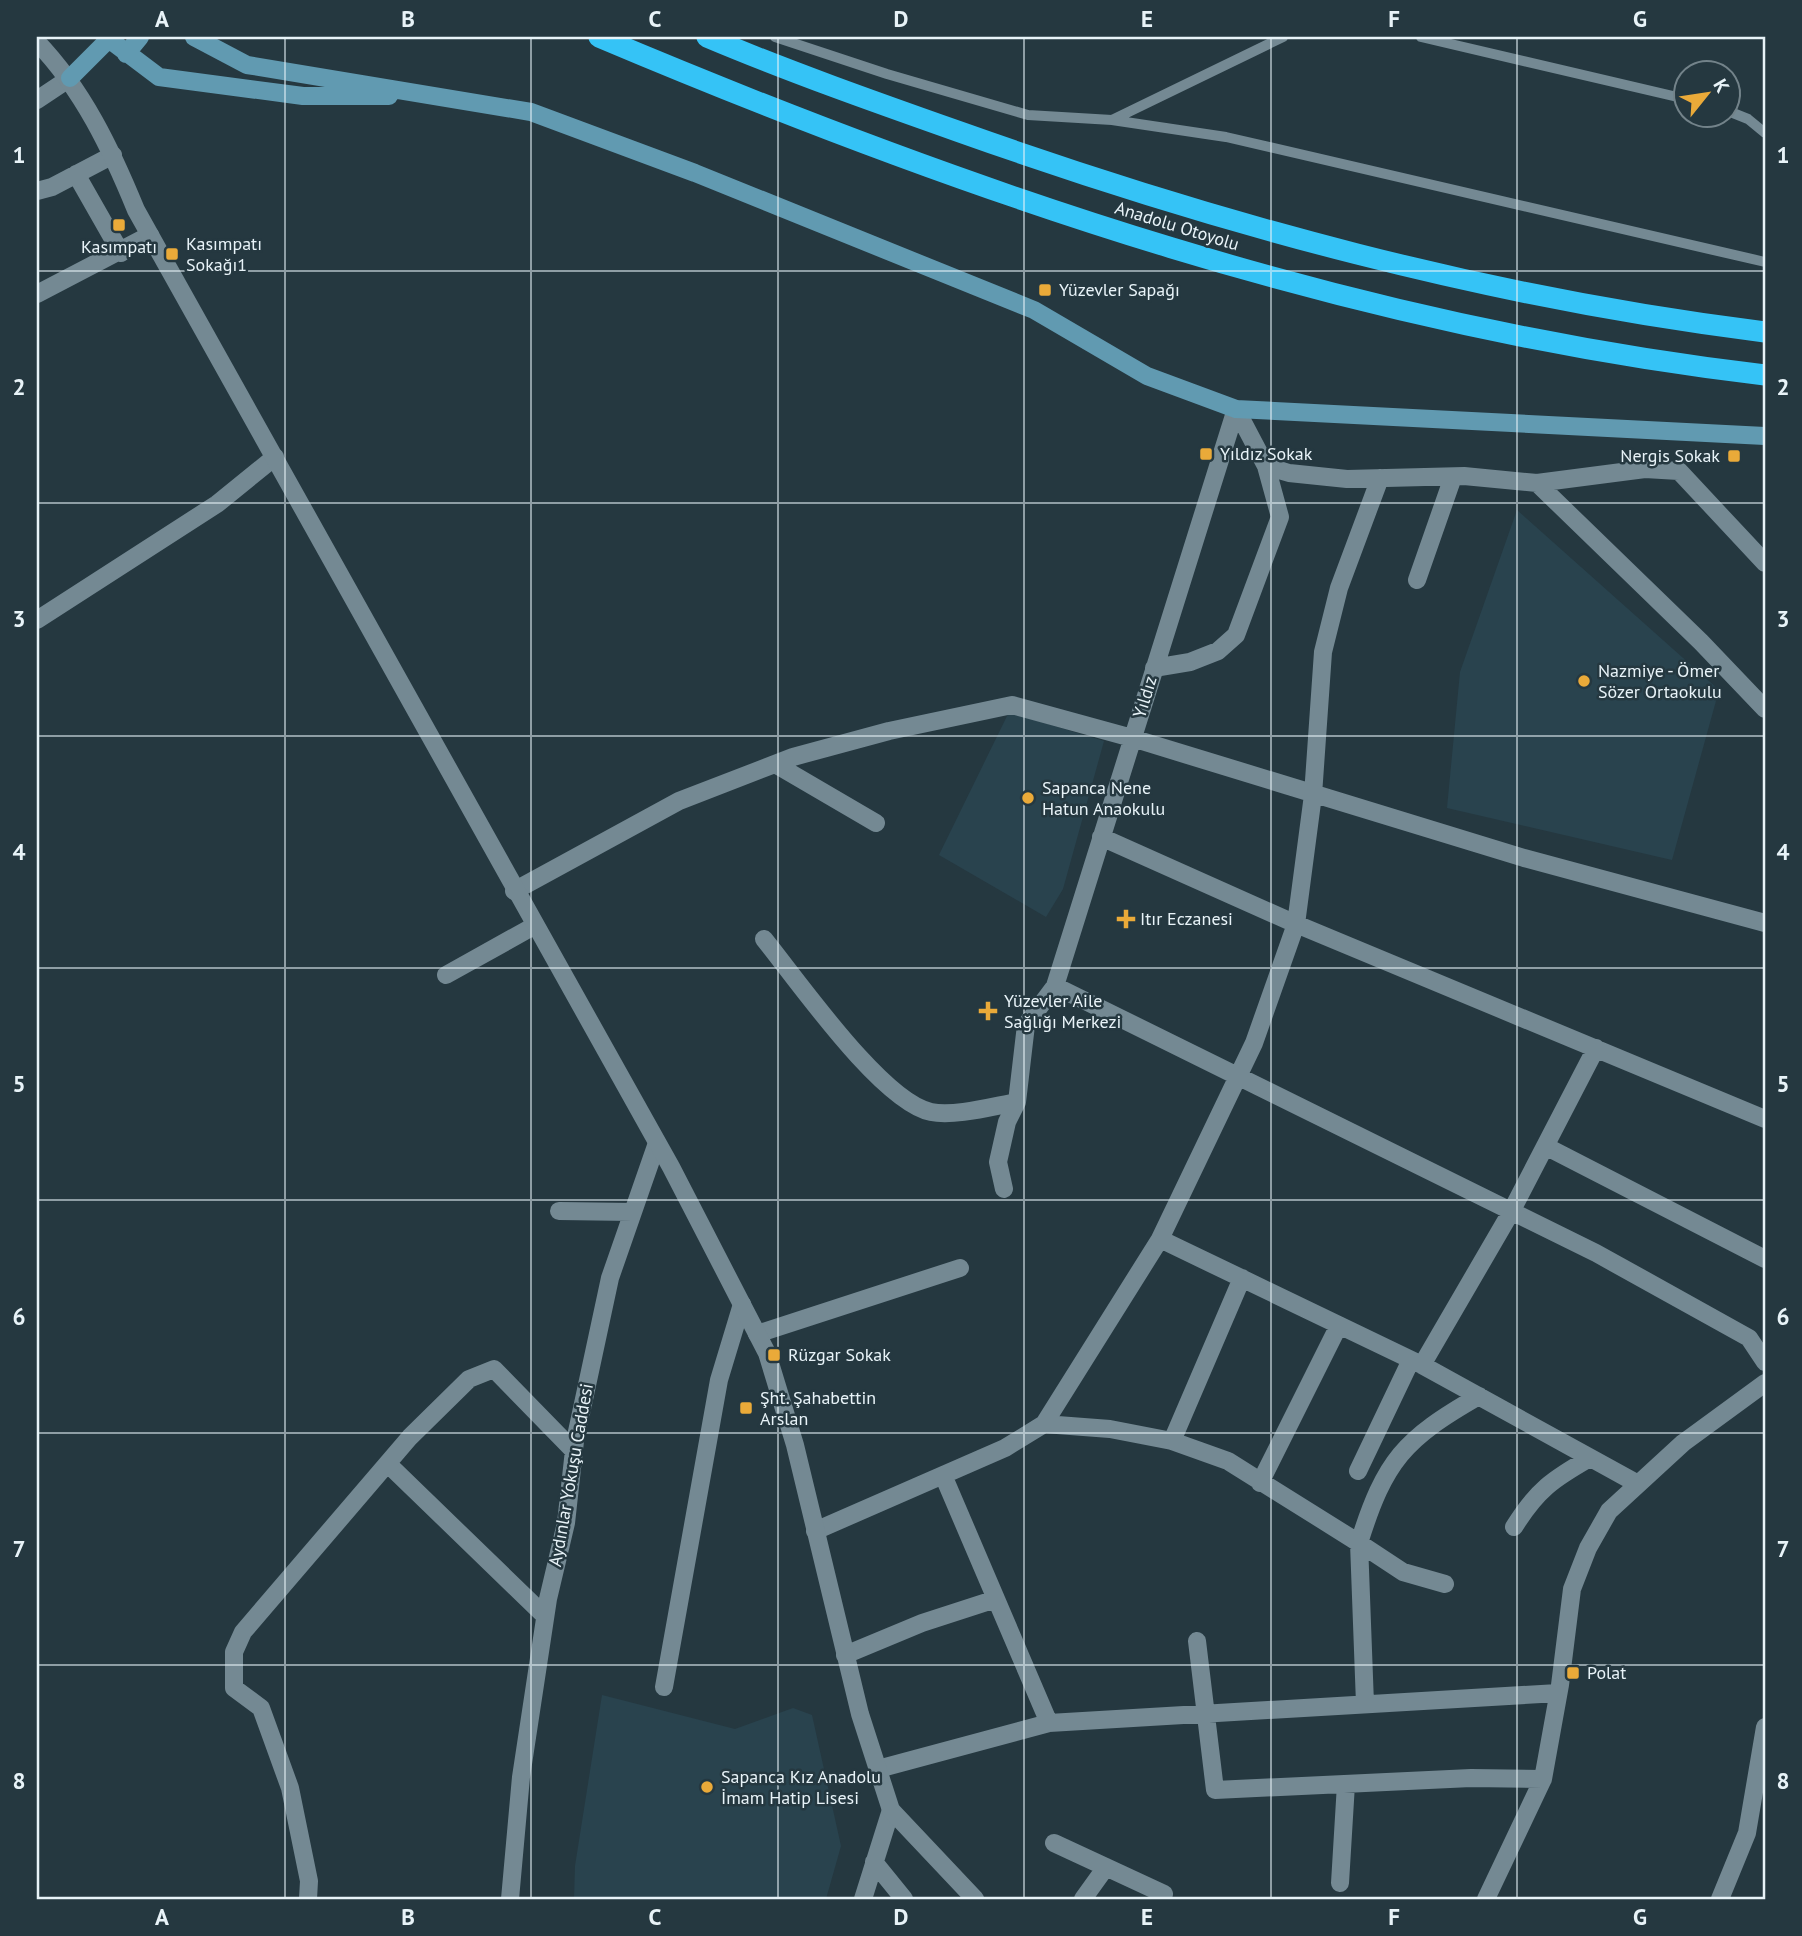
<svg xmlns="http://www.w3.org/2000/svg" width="1802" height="1936" viewBox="0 0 1802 1936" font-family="'PT Sans',sans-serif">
<rect width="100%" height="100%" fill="#253840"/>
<!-- built -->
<path fill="#29434e" d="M 1517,510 L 1719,690 L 1672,860 L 1447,808 L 1460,672 Z
M 1009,712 L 1104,741 L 1063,889 L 1046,917 L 939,855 Z
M 602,1695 L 735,1729 L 793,1708 L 812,1715 L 841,1846 L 826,1899 L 574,1899 L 575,1866 Z"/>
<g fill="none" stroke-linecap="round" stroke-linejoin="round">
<!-- service -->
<path stroke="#748993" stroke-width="10" d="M 775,37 L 887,74 L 1028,115 L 1112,120 L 1226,137 L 1765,262
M 1421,37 L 1686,99
M 1728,111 L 1748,119 L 1765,133
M 1112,120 L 1283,37"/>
<!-- minor -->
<path stroke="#748993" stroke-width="18" d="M 37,100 L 70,78
M 76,174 L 121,253
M 37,191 L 52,187 L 113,155
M 37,294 L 150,235
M 1236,409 L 1266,466 L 1289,473 L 1347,479 L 1464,476 L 1537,483 L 1645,469 L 1679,471 L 1765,563
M 1537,483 L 1701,642 L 1765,709
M 1417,580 L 1453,477
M 37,620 L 217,504 L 275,457
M 1154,668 L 1190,662 L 1218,651 L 1236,635 L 1280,517 L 1266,466
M 775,764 L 876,823
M 1101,837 L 1296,924 L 1765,1119
M 514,891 L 679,801 L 793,757 L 889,731 L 1012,705 L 1132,738 L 1524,858 L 1765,923
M 764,939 C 798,981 882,1102 931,1112 C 954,1117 994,1106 1017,1102
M 446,975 L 534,926
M 1055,986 L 1596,1253 L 1749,1338 L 1765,1362
M 1545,1146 L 1765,1259
M 1004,1189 L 998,1162 L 1007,1122 L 1017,1102 L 1026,1025 L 1055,986 L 1236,409
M 559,1211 L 633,1212
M 1160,1239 L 1422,1365 L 1638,1484
M 757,1334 L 960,1268
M 1422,1365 L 1511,1212 L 1596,1048
M 1044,1424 L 1110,1429 L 1172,1441 L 1228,1461 L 1359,1543 C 1385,1460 1404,1439 1479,1396
M 1172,1441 L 1242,1278
M 388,1464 L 545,1616
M 1358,1471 L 1411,1360
M 943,1475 L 1049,1723 L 1558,1693
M 1260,1483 L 1339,1325
M 1514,1527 C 1537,1490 1553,1479 1590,1458
M 815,1531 L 1005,1448 L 1044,1424 L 1160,1239 L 1254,1043 L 1296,924 L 1313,795 L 1323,652 L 1339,588 L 1380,478
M 1197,1641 L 1215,1790 L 1471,1778 L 1543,1779
M 845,1655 L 922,1623 L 996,1599
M 664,1687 L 719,1380 L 742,1304
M 1365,1704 L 1359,1543 L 1403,1572 L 1445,1584
M 878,1769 L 1049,1723
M 1054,1843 L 1164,1894
M 874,1862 L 904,1899
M 1340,1883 L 1346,1784
M 308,1899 L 309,1881 L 290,1788 L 261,1708 L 234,1688 L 234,1652 L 243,1632 L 410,1437 L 469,1379 L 494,1369 L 574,1451
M 510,1899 L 521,1777 L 548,1599 L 566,1523 L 575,1441 L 610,1278 L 657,1143
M 863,1899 L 891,1810
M 1083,1899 L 1106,1867
M 1486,1899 L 1543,1779 L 1560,1685 L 1572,1589 L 1588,1548 L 1609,1511 L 1683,1443 L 1765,1383
M 1720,1899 L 1747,1833 L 1765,1727"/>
<!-- tertiary -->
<path stroke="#748993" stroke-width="18" d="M 37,42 C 83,90 111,149 136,210 L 671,1167 L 767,1353 L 795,1445 L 860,1714 L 891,1810 L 975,1899"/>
<!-- secondary -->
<path stroke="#619ab1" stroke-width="18" d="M 106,37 L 159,77 L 303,96 L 389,96
M 194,37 L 247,65 L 531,112 L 695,173 L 1034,310 L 1147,376 L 1236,409 L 1765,436
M 126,54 L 140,37
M 70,78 L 109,39"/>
<!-- motorway -->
<path stroke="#35c3f6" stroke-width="21" d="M 599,37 C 973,195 1361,328 1765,375
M 707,37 C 790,72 875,102 960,132 C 1222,225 1490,298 1765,332"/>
</g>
<!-- grid -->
<path fill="none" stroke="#e8f3f8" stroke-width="2" stroke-opacity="0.55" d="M 285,37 L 285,1899M 531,37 L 531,1899M 778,37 L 778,1899M 1024,37 L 1024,1899M 1271,37 L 1271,1899M 1517,37 L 1517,1899M 37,271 L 1765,271M 37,503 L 1765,503M 37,736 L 1765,736M 37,968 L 1765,968M 37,1200 L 1765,1200M 37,1433 L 1765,1433M 37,1665 L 1765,1665"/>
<!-- markers -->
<g fill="#eaaa39" stroke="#253840" stroke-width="2.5">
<rect x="112" y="218" width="14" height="14" rx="3.5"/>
<rect x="165" y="247" width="14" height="14" rx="3.5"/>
<rect x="1038" y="283" width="14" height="14" rx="3.5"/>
<rect x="1199" y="447" width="14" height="14" rx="3.5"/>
<rect x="1727" y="449" width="14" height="14" rx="3.5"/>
<circle cx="1584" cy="681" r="7"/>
<circle cx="1028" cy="798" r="7"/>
<path d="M1122.5 908.5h7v7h7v7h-7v7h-7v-7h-7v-7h7z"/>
<path d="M984.5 1000.5h7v7h7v7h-7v7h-7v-7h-7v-7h7z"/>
<rect x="767" y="1348" width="14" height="14" rx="3.5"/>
<rect x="739" y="1401" width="14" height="14" rx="3.5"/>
<rect x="1566" y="1666" width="14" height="14" rx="3.5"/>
<circle cx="707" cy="1787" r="7"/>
</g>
<g text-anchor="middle" stroke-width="5" stroke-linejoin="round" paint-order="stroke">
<!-- street labels -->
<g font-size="18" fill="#e8f3f8" stroke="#253840">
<text transform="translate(1177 226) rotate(17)" y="6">Anadolu Otoyolu</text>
<text transform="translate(1145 697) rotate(-73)" y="6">Yıldız</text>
<text transform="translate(571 1475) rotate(-80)" y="6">Aydınlar Yokuşu Caddesi</text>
</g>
<!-- poi labels -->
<g font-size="18" fill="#e8f3f8" stroke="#253840" text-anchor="start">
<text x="186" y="250">Kasımpatı<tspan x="186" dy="21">Sokağı1</tspan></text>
<text x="119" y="253" text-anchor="middle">Kasımpatı</text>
<text x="1059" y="296">Yüzevler Sapağı</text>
<text x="1220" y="460">Yıldız Sokak</text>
<text x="1720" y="462" text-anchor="end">Nergis Sokak</text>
<text x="1598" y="677">Nazmiye - Ömer<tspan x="1598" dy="21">Sözer Ortaokulu</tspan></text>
<text x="1042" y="794">Sapanca Nene<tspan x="1042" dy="21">Hatun Anaokulu</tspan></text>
<text x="1140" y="925">Itır Eczanesi</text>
<text x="1004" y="1007">Yüzevler Aile<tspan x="1004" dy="21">Sağlığı Merkezi</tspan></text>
<text x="788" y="1361">Rüzgar Sokak</text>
<text x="760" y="1404">Şht. Şahabettin<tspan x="760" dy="21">Arslan</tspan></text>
<text x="1587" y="1679">Polat</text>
<text x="721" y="1783">Sapanca Kız Anadolu<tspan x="721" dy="21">İmam Hatip Lisesi</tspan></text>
</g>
</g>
<!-- border -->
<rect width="1802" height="1936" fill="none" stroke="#253840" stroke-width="77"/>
<!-- north arrow -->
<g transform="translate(1707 94) rotate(60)"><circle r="33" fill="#253840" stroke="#73838a" stroke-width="2"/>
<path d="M0-5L12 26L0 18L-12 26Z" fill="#eaaa39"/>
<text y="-10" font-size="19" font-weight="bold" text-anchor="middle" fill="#e8f3f8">K</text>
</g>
<rect x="38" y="38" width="1726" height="1860" fill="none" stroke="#e8f3f8" stroke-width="2.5"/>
<g font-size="23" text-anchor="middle" font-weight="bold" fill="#e8f3f8">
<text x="162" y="27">A</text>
<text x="408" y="27">B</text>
<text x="655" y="27">C</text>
<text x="901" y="27">D</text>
<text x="1147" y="27">E</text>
<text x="1394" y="27">F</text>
<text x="1640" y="27">G</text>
<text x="19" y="163">1</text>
<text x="1783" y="163">1</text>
<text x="19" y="395">2</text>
<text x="1783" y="395">2</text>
<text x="19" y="627">3</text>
<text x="1783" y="627">3</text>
<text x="19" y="860">4</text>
<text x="1783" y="860">4</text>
<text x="19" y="1092">5</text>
<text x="1783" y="1092">5</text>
<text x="19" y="1325">6</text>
<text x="1783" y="1325">6</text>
<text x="19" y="1557">7</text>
<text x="1783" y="1557">7</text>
<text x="19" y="1789">8</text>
<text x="1783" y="1789">8</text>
<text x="162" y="1925">A</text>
<text x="408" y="1925">B</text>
<text x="655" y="1925">C</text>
<text x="901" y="1925">D</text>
<text x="1147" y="1925">E</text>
<text x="1394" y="1925">F</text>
<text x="1640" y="1925">G</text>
</g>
</svg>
